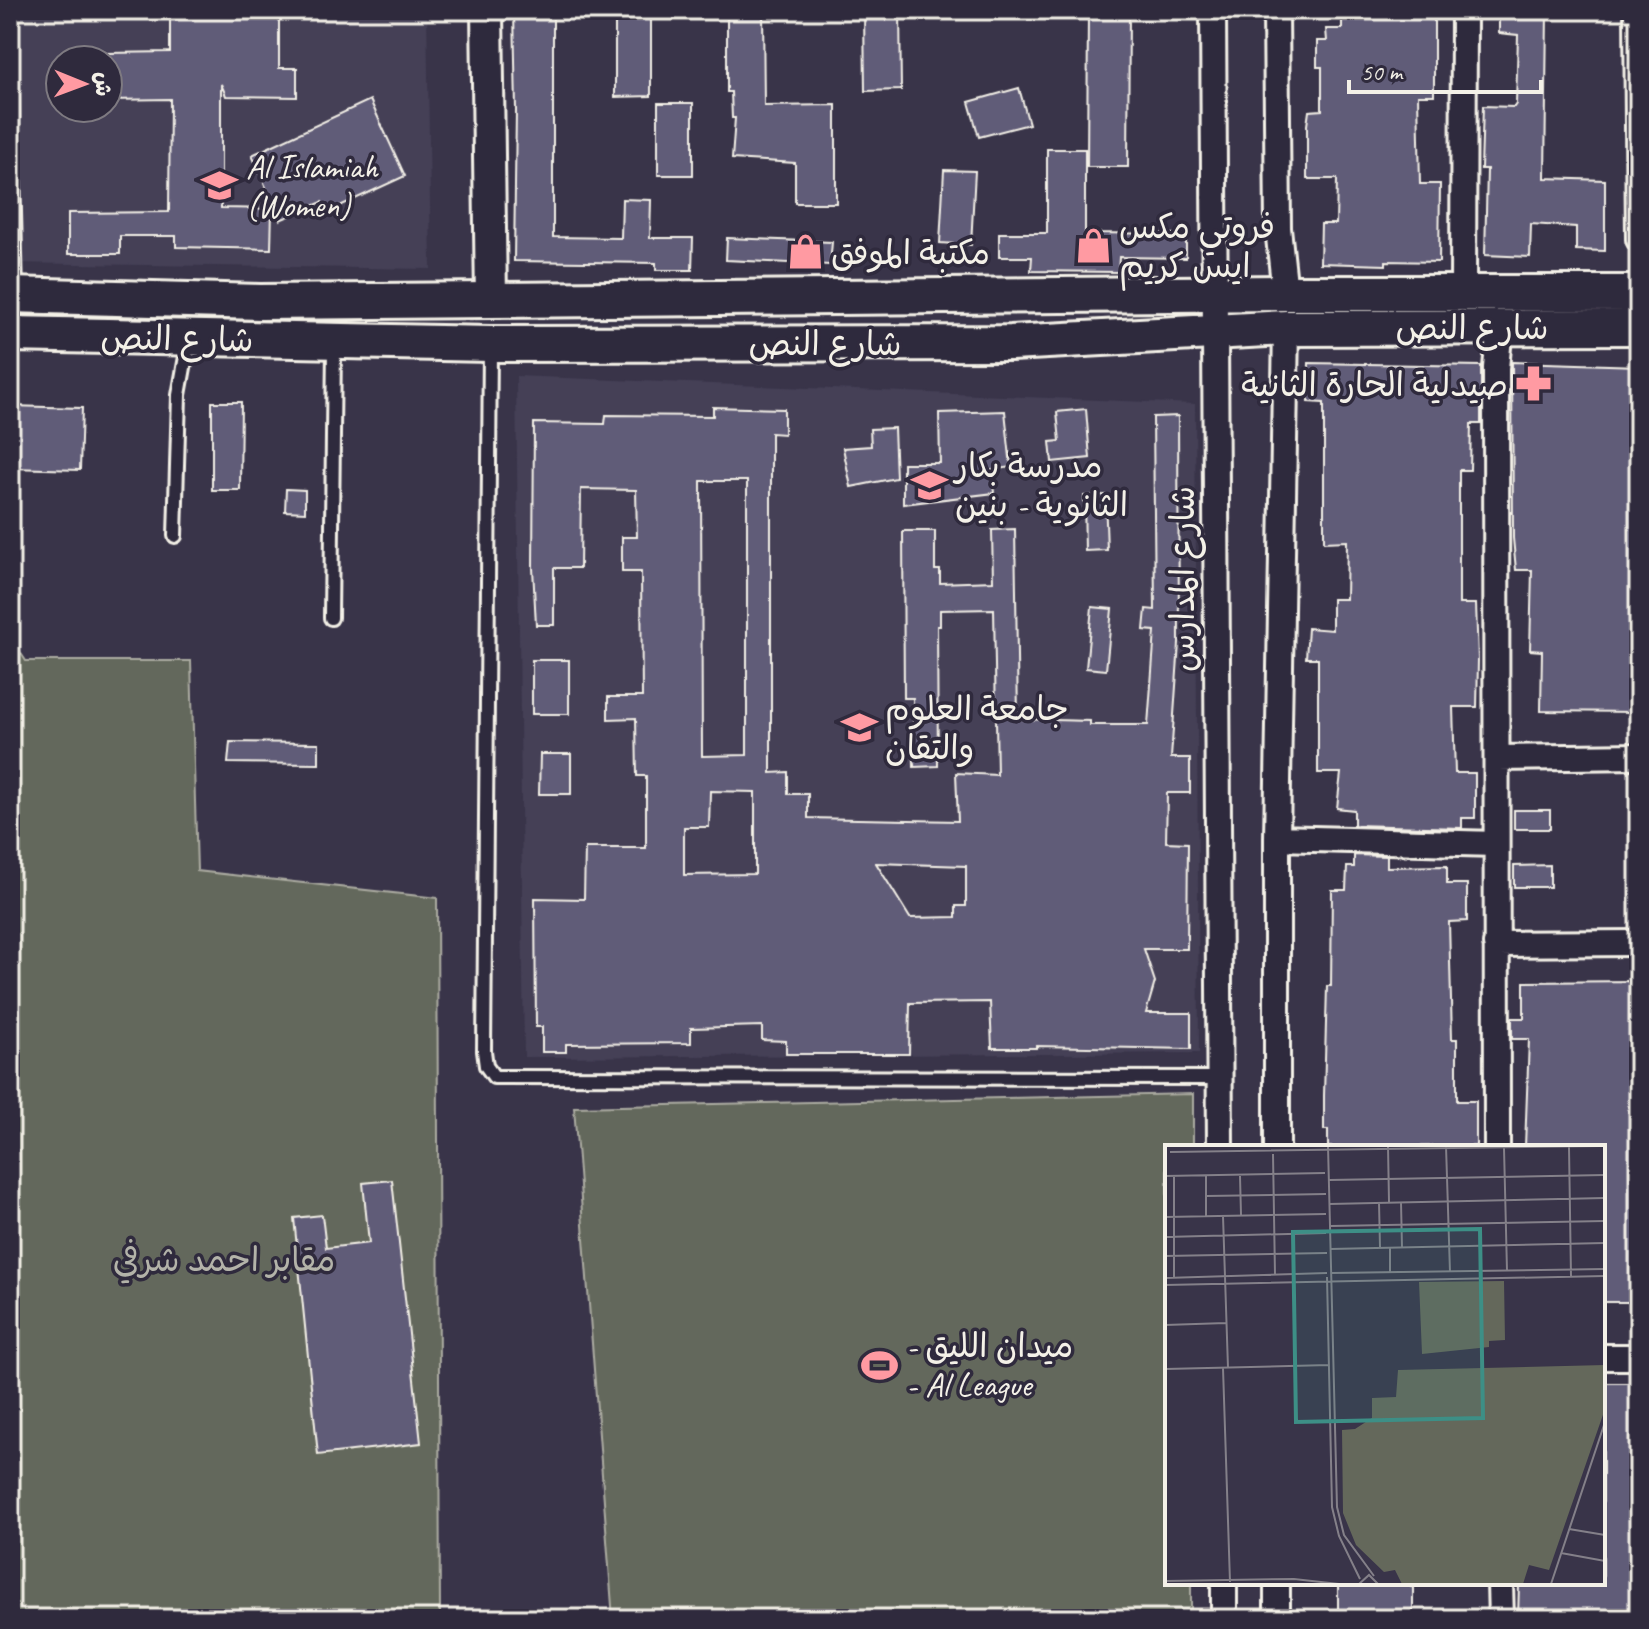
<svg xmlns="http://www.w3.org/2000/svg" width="1649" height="1629" viewBox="0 0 1649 1629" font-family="Caveat,'Playpen Sans Arabic',sans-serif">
<rect width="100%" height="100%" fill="#393449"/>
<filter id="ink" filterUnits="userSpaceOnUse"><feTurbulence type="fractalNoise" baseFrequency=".0125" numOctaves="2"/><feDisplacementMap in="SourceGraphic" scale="16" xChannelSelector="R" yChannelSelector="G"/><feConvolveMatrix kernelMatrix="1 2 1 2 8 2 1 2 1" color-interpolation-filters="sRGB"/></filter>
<g filter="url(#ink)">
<!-- built -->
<path fill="#454057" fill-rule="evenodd" d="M 10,10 L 427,10 L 431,269 L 10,263 ZM 60,60 L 108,60 L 108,108 L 60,108 Z
M 516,376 L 1195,404 L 1199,1053 L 524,1057 Z"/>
<!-- green -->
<path fill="#64685b" stroke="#acaca2" stroke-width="2" d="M 10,637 L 26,661 L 191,661 L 197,871 L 437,898 L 440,1619 L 10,1619 Z
M 1193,1094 L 1193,1147 L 1167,1147 L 1167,1583 L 1191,1583 L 1191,1619 L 613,1619 L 574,1107 Z"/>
<!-- building -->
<path fill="#615b78" stroke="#f4f1e8" stroke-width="2" fill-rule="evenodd" d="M 170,10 L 279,10 L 279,68 L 297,68 L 297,97 L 226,96 L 221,84 L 221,208 L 272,209 L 271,249 L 176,247 L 176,236 L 120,236 L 120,254 L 68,254 L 68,213 L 169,212 L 170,99 L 108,100 L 108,53 L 170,52 Z
M 514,10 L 553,10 L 553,237 L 621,238 L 622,199 L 651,200 L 650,238 L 693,238 L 692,270 L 656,270 L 656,263 L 514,261 L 516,110 Z
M 615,10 L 651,10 L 651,96 L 615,97 Z
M 727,10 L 763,10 L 764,106 L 836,105 L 836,203 L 795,203 L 795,163 L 732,159 L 735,118 L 732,118 L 731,92 L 727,92 Z
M 864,10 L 900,10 L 901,90 L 865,91 Z
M 1088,10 L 1129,10 L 1128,167 L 1087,167 Z
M 1342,10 L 1434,10 L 1434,95 L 1418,95 L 1420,184 L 1440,184 L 1439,262 L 1386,261 L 1386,265 L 1320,263 L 1321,224 L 1336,224 L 1337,179 L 1307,179 L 1307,125 L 1309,111 L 1322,110 L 1322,67 L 1317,67 L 1317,41 L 1327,41 L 1326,29 L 1342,29 Z
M 1499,10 L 1547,10 L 1545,178 L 1605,180 L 1605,251 L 1576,250 L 1576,227 L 1531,224 L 1530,257 L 1485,255 L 1487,169 L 1481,169 L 1483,106 L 1514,107 L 1516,104 L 1518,35 L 1499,33 Z
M 1019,88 L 1029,124 L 979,137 L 969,102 Z
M 370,100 L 405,176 L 327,212 L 322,202 L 280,220 L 252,155 Z
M 658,103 L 693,103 L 693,175 L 658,175 Z
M 1047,149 L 1085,149 L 1085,233 L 1186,234 L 1186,258 L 1119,257 L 1118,272 L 1031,271 L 1032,257 L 999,257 L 999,233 L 1047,233 Z
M 944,170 L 975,171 L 971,245 L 940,243 Z
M 727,238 L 832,242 L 830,265 L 726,260 Z
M 1512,362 L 1639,366 L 1639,676 L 1636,676 L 1636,712 L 1541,711 L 1542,651 L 1530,650 L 1532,570 L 1516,570 L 1513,538 Z
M 1309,363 L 1481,366 L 1481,424 L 1471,424 L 1470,470 L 1459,470 L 1459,604 L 1476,604 L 1478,660 L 1477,707 L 1453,707 L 1455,773 L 1475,773 L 1475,818 L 1462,818 L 1462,828 L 1354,825 L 1354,810 L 1337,808 L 1341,773 L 1318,773 L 1318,658 L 1306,658 L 1308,628 L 1332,630 L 1332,599 L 1346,599 L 1347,541 L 1324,542 L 1324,403 L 1308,402 Z
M 212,402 L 241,402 L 240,490 L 212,490 Z
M 10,406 L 82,408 L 80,470 L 10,468 Z
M 713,407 L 784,409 L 784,434 L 771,433 L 771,773 L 788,772 L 788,794 L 808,794 L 808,818 L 958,821 L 956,773 L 997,775 L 994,609 L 940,610 L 940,626 L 937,626 L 938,766 L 914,767 L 913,698 L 904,698 L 903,531 L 935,531 L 935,570 L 940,570 L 940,583 L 993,581 L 992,530 L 1015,529 L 1018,719 L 1090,721 L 1090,725 L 1148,725 L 1155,631 L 1144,630 L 1146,609 L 1155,610 L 1153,417 L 1178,416 L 1179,643 L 1171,758 L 1190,758 L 1190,793 L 1167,793 L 1166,842 L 1188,843 L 1187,949 L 1144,949 L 1155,982 L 1146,1013 L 1191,1013 L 1191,1049 L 1036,1046 L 1036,1048 L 992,1048 L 990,1002 L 910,1003 L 909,1054 L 786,1054 L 786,1041 L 762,1040 L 762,1026 L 691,1028 L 691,1043 L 566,1044 L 566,1052 L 542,1052 L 542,1027 L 536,1027 L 535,898 L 584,899 L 585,848 L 646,848 L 646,776 L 637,776 L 636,718 L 608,719 L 608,697 L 642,697 L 641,572 L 622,572 L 622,537 L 637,537 L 636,490 L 581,489 L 580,568 L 554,568 L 554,625 L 536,625 L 533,568 L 534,423 L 605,424 L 606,415 L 713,416 ZM 701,481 L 747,481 L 747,755 L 702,756 ZM 710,791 L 755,792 L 755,874 L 684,875 L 684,827 L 709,827 ZM 876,863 L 966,866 L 966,906 L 956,906 L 956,917 L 910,918 Z
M 1086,409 L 1090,458 L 1052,462 L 1050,442 L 1060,441 L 1057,412 Z
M 1005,411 L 1011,467 L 992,470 L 994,493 L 903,504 L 903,463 L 940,463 L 939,413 Z
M 894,428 L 896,478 L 851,487 L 843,448 L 871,446 L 870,429 Z
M 286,489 L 305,490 L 305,512 L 285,511 Z
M 1105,495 L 1107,550 L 1085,551 L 1084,496 Z
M 1092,607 L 1112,609 L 1106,670 L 1086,668 Z
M 532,660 L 569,660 L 569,714 L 532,714 Z
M 230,742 L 319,743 L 319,764 L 228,763 Z
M 540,754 L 571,754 L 571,794 L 539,794 Z
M 1514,810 L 1550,810 L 1550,829 L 1514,829 Z
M 1354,855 L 1387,856 L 1387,867 L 1447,866 L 1447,884 L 1467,884 L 1467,921 L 1449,922 L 1452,1039 L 1457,1039 L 1457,1101 L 1476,1101 L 1476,1146 L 1328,1147 L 1328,1130 L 1324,1130 L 1324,1096 L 1327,986 L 1331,986 L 1332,890 L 1346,890 L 1347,867 L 1354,867 Z
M 1550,865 L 1550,887 L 1514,887 L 1514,866 Z
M 1639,981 L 1639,1269 L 1633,1269 L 1634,1302 L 1603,1302 L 1603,1147 L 1525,1147 L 1529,1039 L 1512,1039 L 1512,1018 L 1524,1018 L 1524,982 Z
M 392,1180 L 421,1443 L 318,1455 L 294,1218 L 322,1215 L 326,1248 L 369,1243 L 363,1183 Z
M 1603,1383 L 1637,1383 L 1637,1414 L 1639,1414 L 1639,1619 L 1518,1619 L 1519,1583 L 1603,1583 Z
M 1338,1583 L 1411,1583 L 1411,1587 L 1413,1587 L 1413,1619 L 1338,1619 Z"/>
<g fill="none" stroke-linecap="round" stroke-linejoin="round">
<defs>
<path id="service" d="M 10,49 L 16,293
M 490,348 L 484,1051 L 486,1066 L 494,1077 L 1219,1078
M 175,536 L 179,395 L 189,340
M 331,618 L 334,345"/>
<path id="minor" d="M 1213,10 L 1220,1147
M 1276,10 L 1278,228 L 1285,293
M 1637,10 L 1639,239
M 1463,294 L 1464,10
M 1498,758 L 1639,756
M 1277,838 L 1496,844
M 1496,944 L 1639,943
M 1277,1147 L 1277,838 L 1286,328
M 1497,1147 L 1496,368 L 1500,326
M 1603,1357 L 1639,1357
M 1224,1583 L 1224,1619
M 1277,1583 L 1277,1619
M 1500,1583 L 1501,1619"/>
<path id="tertiary" d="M 487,10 L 491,300"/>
<path id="secondary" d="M 10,295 L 260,302 L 1285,293 L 1639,293
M 10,334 L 490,344 L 1011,343 L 1286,328 L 1639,327"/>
</defs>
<!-- service casing -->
<use href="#service" stroke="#f4f1e8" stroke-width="18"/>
<!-- minor casing -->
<use href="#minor" stroke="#f4f1e8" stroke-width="30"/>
<!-- tertiary casing -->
<use href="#tertiary" stroke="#f4f1e8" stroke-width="36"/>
<!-- secondary casing -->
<use href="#secondary" stroke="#f4f1e8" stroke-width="40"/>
<!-- service -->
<use href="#service" stroke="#2f2a3d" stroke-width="12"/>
<!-- minor -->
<use href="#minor" stroke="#2f2a3d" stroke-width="24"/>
<!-- tertiary -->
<use href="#tertiary" stroke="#2f2a3d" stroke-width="30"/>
<!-- secondary -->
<use href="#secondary" stroke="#2f2a3d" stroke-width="34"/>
</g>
</g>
<!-- icons -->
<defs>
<symbol id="university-bare" viewBox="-9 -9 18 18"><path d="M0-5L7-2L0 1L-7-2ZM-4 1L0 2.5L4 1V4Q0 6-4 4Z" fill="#ff9aa2" stroke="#2f2a3d" stroke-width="2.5" paint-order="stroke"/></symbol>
<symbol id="shop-bare" viewBox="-9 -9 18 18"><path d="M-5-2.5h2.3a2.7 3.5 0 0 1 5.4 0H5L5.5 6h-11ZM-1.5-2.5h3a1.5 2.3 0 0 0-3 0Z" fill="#ff9aa2" stroke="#2f2a3d" stroke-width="2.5" paint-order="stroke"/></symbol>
<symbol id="pharmacy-bare" viewBox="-9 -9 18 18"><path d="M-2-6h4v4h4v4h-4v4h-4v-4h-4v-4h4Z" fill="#ff9aa2" stroke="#2f2a3d" stroke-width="2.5" paint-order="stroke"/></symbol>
<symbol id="school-bare" viewBox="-9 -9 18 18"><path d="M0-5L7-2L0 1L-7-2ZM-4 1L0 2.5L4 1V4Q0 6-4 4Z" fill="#ff9aa2" stroke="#2f2a3d" stroke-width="2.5" paint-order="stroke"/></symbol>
<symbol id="stadium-bare" viewBox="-9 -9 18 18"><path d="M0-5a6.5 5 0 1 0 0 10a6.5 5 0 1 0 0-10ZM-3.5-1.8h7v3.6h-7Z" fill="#ff9aa2" stroke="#2f2a3d" stroke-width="2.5" paint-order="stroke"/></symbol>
</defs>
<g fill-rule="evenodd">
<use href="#university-bare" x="194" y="160" width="51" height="51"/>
<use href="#shop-bare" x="1068" y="220" width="51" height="51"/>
<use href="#shop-bare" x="780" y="226" width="51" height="51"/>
<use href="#pharmacy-bare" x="1508" y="358" width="51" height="51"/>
<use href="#school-bare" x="904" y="460" width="51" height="51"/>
<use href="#university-bare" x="834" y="702" width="51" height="51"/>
<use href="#stadium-bare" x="854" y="1340" width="51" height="51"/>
</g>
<g text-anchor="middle" stroke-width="7" stroke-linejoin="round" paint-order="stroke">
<!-- poi labels -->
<g font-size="34" fill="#f4f1e8" stroke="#2f2a3d" text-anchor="start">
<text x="246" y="178">Al Islamiah<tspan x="246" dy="39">(Women)</tspan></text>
<text x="1119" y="238">فروتي مكس<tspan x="1119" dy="39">ايس كريم</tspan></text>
<text x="831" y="264">مكتبة الموفق</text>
<text x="1508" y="396" text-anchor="end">صيدلية الحارة الثانية</text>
<text x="955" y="477">مدرسة بكار<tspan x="955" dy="39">الثانوية - بنين</tspan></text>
<text x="885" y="720">جامعة العلوم<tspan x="885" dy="39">والتقان</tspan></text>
<text x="906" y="1357">- ميدان الليق<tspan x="906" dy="39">- Al League</tspan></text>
</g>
<!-- street labels -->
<g font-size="34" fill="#f4f1e8" stroke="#2f2a3d">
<text x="1472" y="339">شارع النص</text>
<text transform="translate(177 338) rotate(1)" y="12">شارع النص</text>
<text x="825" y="355">شارع النص</text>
<text transform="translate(1182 579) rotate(-90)" y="12">شارع المدارس</text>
</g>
<!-- park labels -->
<g font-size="34" fill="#b3b3a9" stroke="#2f2a3d">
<text x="224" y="1271">مقابر احمد شرفي</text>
</g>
</g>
<!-- overview -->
<g transform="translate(1165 1145)">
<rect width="440" height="440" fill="#393449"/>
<path d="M 339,136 L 340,195 L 324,196 L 324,202 L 257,209 L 254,137 ZM 440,220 L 440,264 L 384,425 L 364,420 L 358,439 L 237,439 L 230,425 L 219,427 L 191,400 L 178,368 L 177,285 L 190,284 L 207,273 L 207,253 L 231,252 L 233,225 Z" fill="#64685b"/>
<path fill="none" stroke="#848089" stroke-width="2" d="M 163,1 L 172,362 L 179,390 L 209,431M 223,1 L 224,57M 281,1 L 285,127M 404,2 L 406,132M 339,3 L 342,126M 5,7 L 439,1M 108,9 L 110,130M 0,31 L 160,28M 9,31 L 9,133M 75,31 L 76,70M 164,35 L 440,30M 41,51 L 161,49M 214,57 L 215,103M 236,57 L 237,103M 164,59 L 440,53M 41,71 L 41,31M 58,71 L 63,223M 0,72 L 161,69M 165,81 L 440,76M 0,92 L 161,88M 165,104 L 440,98M 0,111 L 162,108M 166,128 L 440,124M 225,128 L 225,103M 162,132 L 167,362 L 174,391 L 195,434M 0,133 L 162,128M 0,140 L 440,131M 0,180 L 61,178M 58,223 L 65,437M 0,224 L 164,220M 404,384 L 440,390M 396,408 L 440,416M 0,436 L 129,434 L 174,439M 10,439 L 144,439M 194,439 L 204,430 L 213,439M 386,439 L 440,277"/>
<path fill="#3d8f86" fill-opacity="0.15" stroke="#3d8f86" stroke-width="4" d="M 315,84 L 318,273 L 131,277 L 128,87 Z"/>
<rect width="440" height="440" fill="none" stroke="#f4f1e8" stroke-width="4"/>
</g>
<!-- margin -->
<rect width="1649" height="1629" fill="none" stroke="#2f2a3d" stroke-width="40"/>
<rect x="20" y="20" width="1609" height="1589" fill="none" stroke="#f4f1e8" stroke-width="3" filter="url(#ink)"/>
<!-- north arrow -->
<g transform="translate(84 84) rotate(91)"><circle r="38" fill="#2f2a3d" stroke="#7e7a81" stroke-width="2"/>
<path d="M0-6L14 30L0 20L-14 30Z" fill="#ff9aa2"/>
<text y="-12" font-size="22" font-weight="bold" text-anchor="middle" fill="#f4f1e8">ش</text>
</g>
<!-- scale -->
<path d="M1349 80v12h192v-12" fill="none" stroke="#f4f1e8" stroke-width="4"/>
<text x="1361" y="80" font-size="24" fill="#f4f1e8" stroke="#2f2a3d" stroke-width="6" paint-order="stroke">50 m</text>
</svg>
